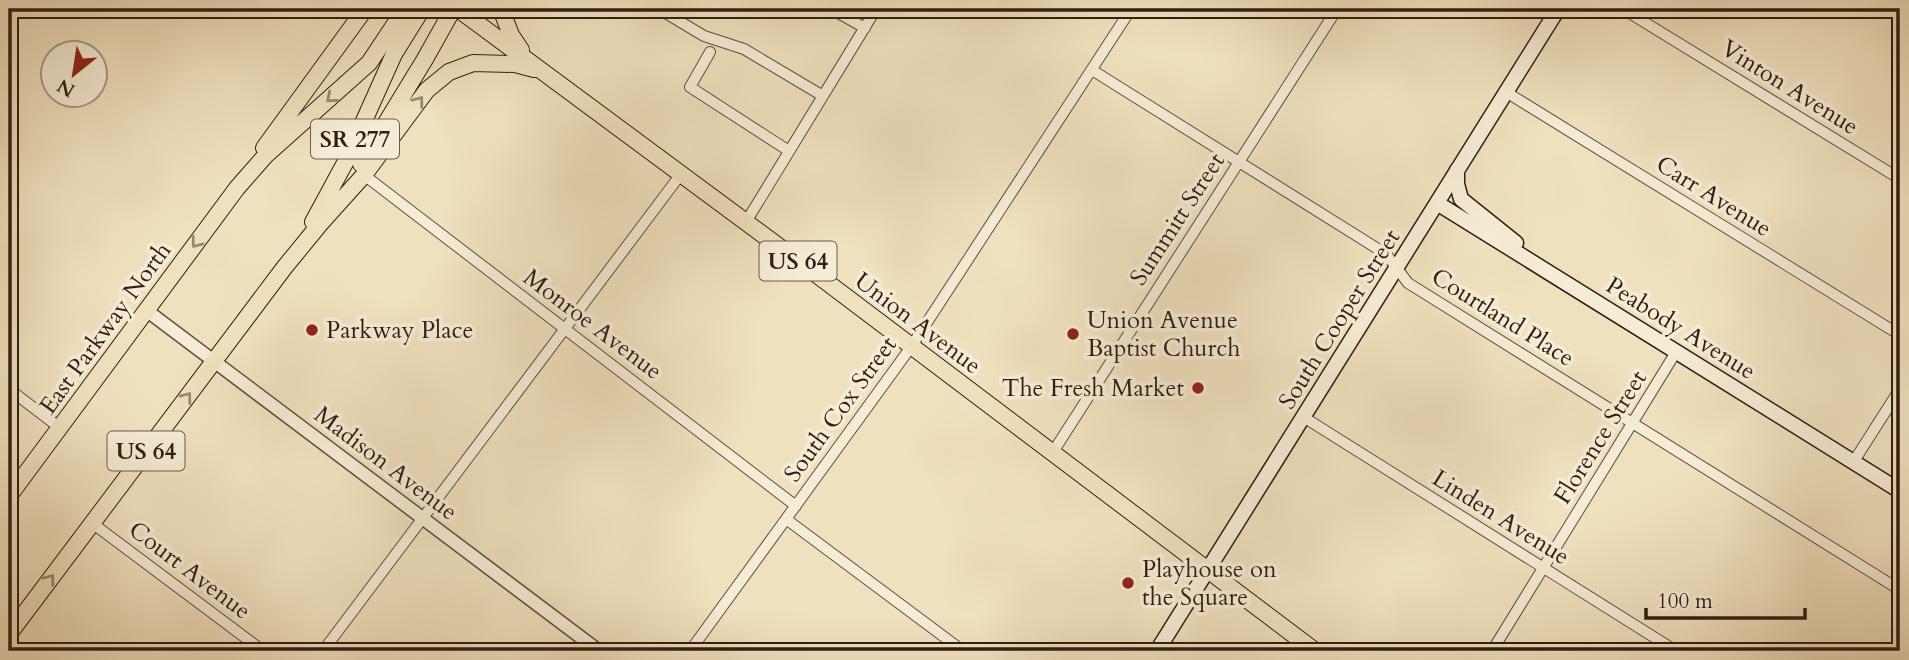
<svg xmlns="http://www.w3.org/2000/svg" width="1909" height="660" viewBox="0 0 1909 660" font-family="Cardo,serif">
<rect width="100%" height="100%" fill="#f0e1be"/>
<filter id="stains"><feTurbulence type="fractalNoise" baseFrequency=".00286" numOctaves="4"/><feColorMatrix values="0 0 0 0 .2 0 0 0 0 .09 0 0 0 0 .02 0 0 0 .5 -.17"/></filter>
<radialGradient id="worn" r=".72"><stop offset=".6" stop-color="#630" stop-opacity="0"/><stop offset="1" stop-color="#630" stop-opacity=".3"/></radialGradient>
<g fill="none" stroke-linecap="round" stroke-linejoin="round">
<defs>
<path id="minor" d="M 659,9 L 704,36 L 744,49 L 823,96
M 831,9 L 865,28
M 1623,9 L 1900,179
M 710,52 L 690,87 L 789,151
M 1092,70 L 1386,254 L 1408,283 L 1900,590
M 1506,92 L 1900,335
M 364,175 L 796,506
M 746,222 L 876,9
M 9,389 L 60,428
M 1305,418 L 1676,651
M 1053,452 L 1337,9
M 1854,461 L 1900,389
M 786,519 L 963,651
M 92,523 L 263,651
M 323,651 L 681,174
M 690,651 L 911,347 L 1131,9
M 1492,651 L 1676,352"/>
<path id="tertiary" d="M 146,310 L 599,651"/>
<path id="secondary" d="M 1457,170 L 1457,184 L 1461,199 L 1516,243
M 1437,203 L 1900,491
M 1157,651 L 1558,9"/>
<path id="primary" d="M 458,9 L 816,274 L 1315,651
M 501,9 L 511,35 L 521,50
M 264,148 L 365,9
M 361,164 L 425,59 L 453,9
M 313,222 L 346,161 L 394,54 L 422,9
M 9,496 L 237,188 L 266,155 L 369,63 L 405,9
M 9,634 L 284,268 L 320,224 L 364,175 L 427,90 L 449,72 L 473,63 L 515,64 L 534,69"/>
</defs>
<!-- minor casing -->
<use href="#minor" stroke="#614e3e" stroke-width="12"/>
<!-- tertiary casing -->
<use href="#tertiary" stroke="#614e3e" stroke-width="15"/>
<!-- secondary casing -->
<use href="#secondary" stroke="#311d13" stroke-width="17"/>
<!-- primary casing -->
<use href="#primary" stroke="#311d13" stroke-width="18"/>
<!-- minor -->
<use href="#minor" stroke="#f5ecd5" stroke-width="10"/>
<!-- tertiary -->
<use href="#tertiary" stroke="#f5ecd5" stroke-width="12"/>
<!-- secondary -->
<use href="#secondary" stroke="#f5ecd5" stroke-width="14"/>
<!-- primary -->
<use href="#primary" stroke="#f0e1be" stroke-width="16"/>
</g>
<!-- one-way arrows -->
<defs><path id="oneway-chevron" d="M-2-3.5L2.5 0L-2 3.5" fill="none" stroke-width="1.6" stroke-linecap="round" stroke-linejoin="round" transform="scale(1.75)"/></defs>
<g stroke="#9a8971">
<use href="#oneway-chevron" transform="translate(331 98) rotate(139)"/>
<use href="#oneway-chevron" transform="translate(419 101) rotate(-53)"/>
<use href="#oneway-chevron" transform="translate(196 243) rotate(127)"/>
<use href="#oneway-chevron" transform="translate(187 397) rotate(-53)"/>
<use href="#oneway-chevron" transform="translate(50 579) rotate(-53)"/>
</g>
<!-- markers -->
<g fill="#8f2418" stroke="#f5ecd5" stroke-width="2.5">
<circle cx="312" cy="330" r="7"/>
<circle cx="1073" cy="334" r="7"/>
<circle cx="1198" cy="388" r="7"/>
<circle cx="1128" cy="583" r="7"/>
</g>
<g text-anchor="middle" stroke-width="7" stroke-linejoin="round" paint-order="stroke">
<!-- shield labels -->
<g fill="#f5ecd5" stroke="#6c5b4d" stroke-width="2">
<rect x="311" y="119.5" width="88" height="39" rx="5"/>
<rect x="759.5" y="241.5" width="77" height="39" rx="5"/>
<rect x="107.5" y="431.5" width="77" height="39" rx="5"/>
</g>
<g font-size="23" font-weight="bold" fill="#311d13">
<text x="355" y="147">SR 277</text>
<text x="798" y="269">US 64</text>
<text x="146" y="459">US 64</text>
</g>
<!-- street labels -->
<g font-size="24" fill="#311d13" stroke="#f5ecd5">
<text transform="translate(1790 87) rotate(32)" y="8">Vinton Avenue</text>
<text transform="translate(1714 196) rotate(32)" y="8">Carr Avenue</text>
<text transform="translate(1177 219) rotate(-57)" y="8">Summitt Street</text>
<text transform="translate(1503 317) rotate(32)" y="8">Courtland Place</text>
<text transform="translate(1339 319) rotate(-58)" y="8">South Cooper Street</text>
<text transform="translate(918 323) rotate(37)" y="8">Union Avenue</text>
<text transform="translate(593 324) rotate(37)" y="8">Monroe Avenue</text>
<text transform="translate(105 328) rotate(-54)" y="8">East Parkway North</text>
<text transform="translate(1681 328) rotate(32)" y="8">Peabody Avenue</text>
<text transform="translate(840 409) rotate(-54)" y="8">South Cox Street</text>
<text transform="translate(1600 437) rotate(-58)" y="8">Florence Street</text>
<text transform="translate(386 463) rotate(37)" y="8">Madison Avenue</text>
<text transform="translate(1501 517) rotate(32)" y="8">Linden Avenue</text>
<text transform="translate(190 570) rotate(37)" y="8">Court Avenue</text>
</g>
<!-- poi labels -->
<g font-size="24" fill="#311d13" stroke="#f5ecd5" text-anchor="start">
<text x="1087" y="328">Union Avenue<tspan x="1087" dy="28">Baptist Church</tspan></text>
<text x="326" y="338">Parkway Place</text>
<text x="1184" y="396" text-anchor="end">The Fresh Market</text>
<text x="1142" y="577">Playhouse on<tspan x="1142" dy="28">the Square</tspan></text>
</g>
</g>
<!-- margin -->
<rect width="1909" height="660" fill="none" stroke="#f0e1be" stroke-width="35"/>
<rect x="10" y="10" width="1888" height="639" fill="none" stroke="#311d13" stroke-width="3.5"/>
<rect x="18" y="18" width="1874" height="625" fill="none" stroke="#311d13" stroke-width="2"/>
<!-- north arrow -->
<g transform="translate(74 74) rotate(210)"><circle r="33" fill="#f5ecd5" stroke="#a79987" stroke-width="2"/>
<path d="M0-5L12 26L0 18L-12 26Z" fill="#8f2418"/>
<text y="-10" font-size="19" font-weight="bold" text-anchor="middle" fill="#311d13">N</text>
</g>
<!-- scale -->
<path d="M1646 608v10h159v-10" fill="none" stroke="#311d13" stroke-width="3.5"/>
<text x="1657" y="608" font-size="21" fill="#311d13" stroke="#f5ecd5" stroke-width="5" paint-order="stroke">100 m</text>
<rect width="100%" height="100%" filter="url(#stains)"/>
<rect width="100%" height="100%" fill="url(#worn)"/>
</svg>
